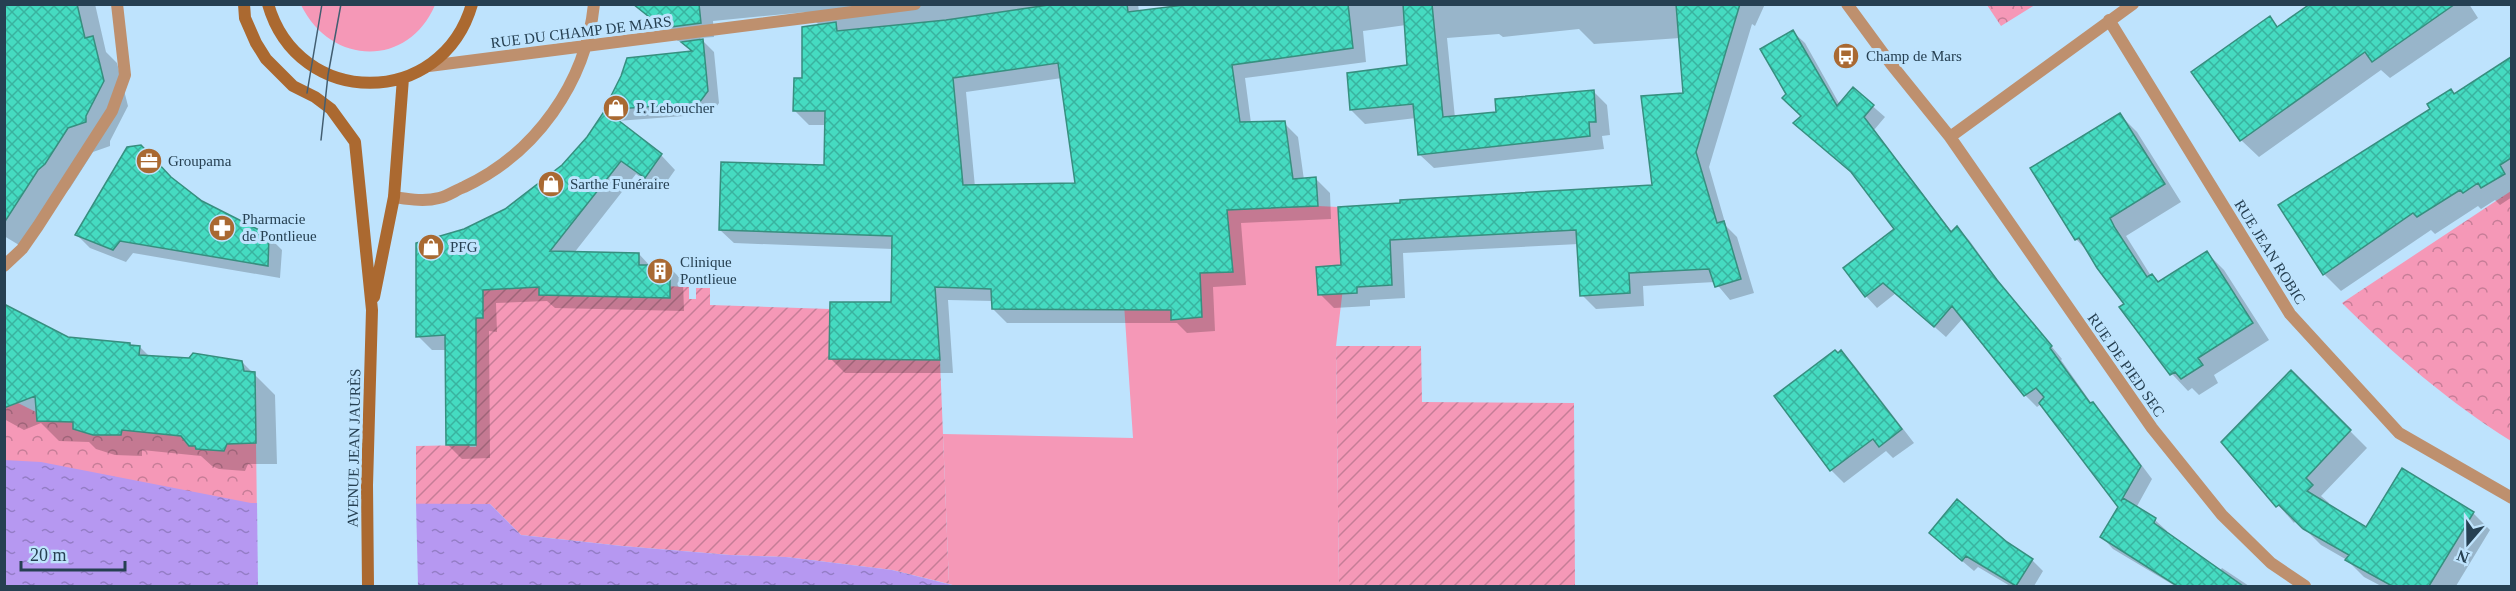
<svg xmlns="http://www.w3.org/2000/svg" width="2516" height="591" viewBox="0 0 2516 591" font-family="Georgia,serif">
<defs>
<pattern id="park-crowns" width="20" height="18" patternUnits="userSpaceOnUse" patternTransform="scale(1.5)"><rect width="20" height="18" fill="#f598b7"/><path d="M2 6a3 3 0 1 1 6 0M12 15a3 3 0 1 1 6 0" fill="none" stroke="#c67d97"/></pattern>
<pattern id="garden-furrows" width="10" height="10" patternUnits="userSpaceOnUse" patternTransform="scale(1.5)"><rect width="10" height="10" fill="#f598b7"/><path d="M-1 1l2-2M0 10L10 0M9 11l2-2" fill="none" stroke="#c67d97"/></pattern>
<pattern id="water-ripples" width="26" height="14" patternUnits="userSpaceOnUse" patternTransform="scale(1.5)"><rect width="26" height="14" fill="#b698f1"/><path d="M2 4q2-2 4 0t4 0M15 11q2-2 4 0t4 0" fill="none" stroke="#947dc6"/></pattern>
<pattern id="building-cross-hatch" width="8" height="8" patternUnits="userSpaceOnUse" patternTransform="scale(1.5)"><rect width="8" height="8" fill="#45dbc1"/><path d="M0 0l8 8M0 8l8-8" fill="none" stroke="#39b39f"/></pattern>
</defs>
<rect width="100%" height="100%" fill="#bee3fd"/>
<!-- grass -->
<path fill="#f598b7" d="M 301,5 L 435,5 C 408,68 331,66 301,5 Z
M 1318,206 L 1338,207 L 1343,288 L 1336,346 L 1339,586 L 956,586 L 949,584 L 943,434 L 1133,438 L 1121,259 L 1168,256 L 1172,319 L 1202,317 L 1200,273 L 1233,271 L 1227,209 Z"/>
<!-- park -->
<path fill="url(#park-crowns)" d="M 1987,5 L 2035,5 L 2001,26 Z
M 2511,191 L 2511,441 C 2450,403 2393,354 2342,303 Z
M 18,403 L 36,412 L 37,421 L 73,422 L 93,435 L 121,435 L 122,420 L 181,436 L 189,446 L 195,446 L 197,449 L 224,451 L 227,444 L 256,443 L 258,586 L 5,586 L 5,408 Z"/>
<!-- garden -->
<path fill="url(#garden-furrows)" d="M 539,271 L 539,295 L 638,285 L 689,287 L 689,299 L 696,299 L 696,288 L 710,288 L 710,305 L 830,309 L 830,359 L 940,360 L 949,584 L 892,570 L 786,557 L 730,555 L 622,546 L 521,535 L 490,504 L 416,505 L 416,446 L 469,445 L 470,447 L 476,447 L 476,318 L 483,290 Z
M 1336,346 L 1421,346 L 1422,402 L 1574,403 L 1575,586 L 1339,586 Z"/>
<!-- water -->
<path fill="url(#water-ripples)" d="M 4,460 L 41,462 L 251,503 L 490,504 L 521,535 L 622,546 L 730,555 L 786,557 L 892,570 L 956,586 L 5,586 Z"/>
<!-- pier -->
<path fill="#bee3fd" d="M 257,500 L 416,502 L 418,586 L 258,586 Z"/>
<!-- shadow -->
<path fill="#0003" fill-rule="evenodd" d="M 4,4 L 95,4 L 106,52 L 117,63 L 128,106 L 110,141 L 110,146 L 93,152 L 70,188 L 19,245 L 4,236 Z
M 638,4 L 1138,4 L 1139,12 L 1201,4 L 1765,4 L 1755,26 L 1752,24 L 1709,167 L 1726,226 L 1737,237 L 1754,293 L 1730,300 L 1715,282 L 1643,286 L 1644,306 L 1596,309 L 1582,295 L 1579,244 L 1403,253 L 1405,298 L 1370,300 L 1370,306 L 1334,308 L 1320,294 L 1343,266 L 1340,208 L 1653,187 L 1685,95 L 1680,38 L 1594,44 L 1579,29 L 1503,37 L 1499,34 L 1447,38 L 1455,118 L 1498,113 L 1593,91 L 1607,105 L 1610,135 L 1602,136 L 1604,149 L 1434,168 L 1420,155 L 1416,118 L 1365,124 L 1351,110 L 1408,67 L 1406,25 L 1363,31 L 1366,62 L 1245,78 L 1251,123 L 1284,123 L 1298,137 L 1304,180 L 1316,179 L 1330,193 L 1331,219 L 1241,223 L 1246,285 L 1213,287 L 1215,331 L 1187,333 L 1177,323 L 1007,323 L 993,309 L 993,301 L 948,300 L 953,373 L 845,373 L 831,359 L 892,304 L 893,249 L 734,243 L 720,230 L 826,167 L 827,125 L 809,125 L 795,111 L 820,26 L 806,12 L 713,21 L 714,37 L 700,38 L 714,52 L 719,103 L 711,114 L 617,121 L 661,155 L 675,170 L 660,191 L 636,174 L 574,253 L 639,254 L 651,267 L 669,267 L 683,281 L 684,311 L 555,308 L 547,301 L 496,303 L 497,332 L 489,331 L 490,458 L 462,459 L 448,445 L 447,350 L 432,350 L 418,336 L 465,230 L 506,211 L 563,166 L 588,138 L 605,110 L 693,52 L 682,41 L 678,41 L 652,21 ZM 1062,78 L 1077,185 L 975,187 L 966,92 Z
M 2331,4 L 2469,4 L 2478,18 L 2390,78 L 2381,70 L 2259,157 L 2241,140 L 2270,18 L 2279,28 Z
M 1793,32 L 1805,43 L 1840,105 L 1853,89 L 1885,117 L 1874,130 L 1952,232 L 1957,228 L 1969,240 L 2008,294 L 2062,359 L 2061,360 L 2092,404 L 2104,415 L 2152,479 L 2136,508 L 2156,521 L 2153,521 L 2151,530 L 2156,521 L 2167,531 L 2166,533 L 2219,572 L 2222,568 L 2249,586 L 2175,586 L 2113,549 L 2102,537 L 2120,507 L 2041,404 L 2037,407 L 2025,395 L 1964,317 L 1946,337 L 1896,293 L 1877,308 L 1866,296 L 1896,230 L 1855,176 L 1807,134 L 1803,116 L 1787,94 Z
M 2512,59 L 2512,197 L 2500,205 L 2495,200 L 2481,209 L 2478,206 L 2435,234 L 2431,230 L 2341,291 L 2324,274 L 2455,95 Z
M 2120,115 L 2137,132 L 2181,202 L 2126,236 L 2151,276 L 2159,283 L 2207,253 L 2224,270 L 2269,340 L 2214,375 L 2218,383 L 2199,395 L 2192,388 L 2188,391 L 2172,374 L 2121,307 L 2126,304 L 2091,255 L 2076,239 Z
M 174,182 L 201,203 L 268,236 L 282,250 L 280,278 L 133,253 L 126,262 L 90,248 L 77,235 Z
M 8,307 L 67,339 L 129,344 L 140,347 L 150,357 L 242,362 L 275,395 L 277,464 L 248,464 L 245,471 L 219,469 L 212,466 L 201,456 L 142,450 L 142,456 L 115,455 L 96,449 L 89,442 L 59,441 L 41,423 L 24,430 L 4,419 L 4,314 Z
M 1841,352 L 1854,365 L 1914,443 L 1893,458 L 1886,451 L 1844,483 L 1831,470 L 1776,397 Z
M 2291,372 L 2367,448 L 2321,496 L 2329,503 L 2327,505 L 2367,529 L 2402,470 L 2473,513 L 2490,530 L 2456,586 L 2381,586 L 2364,577 L 2347,560 L 2321,545 L 2296,520 L 2294,523 L 2223,442 Z
M 2006,543 L 2032,560 L 2043,571 L 2034,586 L 2010,586 L 1978,567 L 1974,571 L 1942,544 Z"/>
<!-- building -->
<path fill="url(#building-cross-hatch)" stroke="#378f7f" stroke-width="1.5" fill-rule="evenodd" d="M 4,4 L 77,4 L 85,38 L 93,36 L 104,81 L 86,116 L 86,122 L 68,128 L 45,164 L 38,170 L 4,223 Z
M 633,4 L 699,4 L 701,23 L 663,28 Z
M 1055,4 L 1127,4 L 1128,12 L 1192,4 L 1348,4 L 1353,48 L 1232,65 L 1240,122 L 1285,121 L 1293,179 L 1316,177 L 1318,206 L 1227,210 L 1233,272 L 1200,273 L 1202,317 L 1171,320 L 1171,310 L 992,309 L 991,289 L 935,287 L 940,360 L 829,359 L 830,302 L 891,302 L 892,236 L 719,230 L 721,162 L 824,165 L 825,111 L 793,111 L 794,78 L 802,78 L 802,27 L 836,22 L 837,31 L 946,20 ZM 1058,63 L 1075,183 L 963,185 L 953,78 Z
M 1403,4 L 1432,4 L 1443,117 L 1496,112 L 1495,99 L 1594,90 L 1596,122 L 1589,122 L 1590,136 L 1418,155 L 1413,104 L 1350,110 L 1347,73 L 1407,65 Z
M 1676,4 L 1740,4 L 1696,152 L 1717,223 L 1724,221 L 1741,279 L 1715,287 L 1709,269 L 1629,273 L 1630,293 L 1580,296 L 1576,230 L 1390,240 L 1392,285 L 1357,287 L 1357,293 L 1318,295 L 1316,267 L 1341,265 L 1338,207 L 1400,203 L 1400,200 L 1652,185 L 1641,96 L 1683,93 Z
M 2310,4 L 2455,4 L 2372,62 L 2365,52 L 2240,141 L 2191,72 L 2270,16 L 2277,27 Z
M 1793,30 L 1837,106 L 1853,87 L 1874,105 L 1864,117 L 1951,232 L 1957,226 L 1997,280 L 2052,346 L 2050,348 L 2090,403 L 2093,402 L 2141,466 L 2121,501 L 2123,498 L 2156,518 L 2154,523 L 2243,586 L 2177,586 L 2100,537 L 2118,507 L 2039,403 L 2044,397 L 2036,388 L 2024,396 L 1952,306 L 1934,327 L 1883,283 L 1865,297 L 1843,268 L 1894,229 L 1851,172 L 1793,123 L 1801,116 L 1782,98 L 1786,94 L 1760,49 Z
M 703,39 L 708,91 L 699,103 L 604,110 L 621,76 L 627,58 L 692,51 L 681,42 Z
M 2511,57 L 2511,158 L 2500,165 L 2505,174 L 2481,188 L 2478,183 L 2463,193 L 2460,190 L 2417,217 L 2413,213 L 2323,275 L 2278,205 L 2430,109 L 2427,104 L 2451,89 L 2454,94 Z
M 605,110 L 662,154 L 645,178 L 621,161 L 550,251 L 639,253 L 639,265 L 670,265 L 670,298 L 539,295 L 539,287 L 483,290 L 483,318 L 476,318 L 476,445 L 446,445 L 445,335 L 416,337 L 416,243 L 464,229 L 505,209 L 562,165 L 587,137 Z
M 2120,113 L 2165,184 L 2110,218 L 2115,228 L 2147,277 L 2152,274 L 2158,282 L 2207,251 L 2253,323 L 2198,358 L 2203,365 L 2181,379 L 2175,372 L 2170,375 L 2119,307 L 2124,304 L 2097,268 L 2079,238 L 2075,240 L 2030,168 Z
M 141,145 L 171,177 L 202,201 L 269,235 L 268,266 L 120,241 L 113,250 L 75,235 L 127,147 Z
M 4,304 L 68,337 L 130,343 L 130,345 L 140,346 L 139,355 L 189,358 L 193,353 L 242,361 L 244,371 L 255,372 L 256,443 L 227,444 L 224,451 L 196,449 L 195,446 L 189,446 L 181,436 L 122,430 L 121,435 L 93,435 L 73,429 L 73,422 L 37,421 L 35,396 L 4,408 Z
M 1835,350 L 1838,353 L 1841,350 L 1902,429 L 1879,447 L 1873,439 L 1830,471 L 1774,396 Z
M 2291,370 L 2351,430 L 2306,478 L 2313,485 L 2307,491 L 2366,527 L 2402,468 L 2474,512 L 2429,586 L 2392,586 L 2345,560 L 2349,555 L 2303,529 L 2279,505 L 2276,507 L 2221,442 Z
M 1957,499 L 2007,542 L 2033,559 L 2016,586 L 1966,556 L 1962,561 L 1929,533 Z"/>
<g fill="none" stroke-linecap="round" stroke-linejoin="round">
<!-- street -->
<path stroke="#be906e" stroke-width="12" d="M 1847,4 L 1891,64 L 1950,137 L 2152,428 L 2222,515 L 2271,563 L 2305,586
M 2109,20 L 2290,314 L 2399,433 L 2512,498
M 429,66 L 915,4
M 1950,137 L 2133,4
M 394,197 C 408,199 424,202 439,198 C 448,196 456,190 464,187 C 535,154 586,83 594,4
M 4,266 L 22,249 L 38,226 L 112,111 L 125,75 L 117,4"/>
<!-- secondary -->
<path stroke="#ab6930" stroke-width="12" d="M 244,4 L 245,18 L 256,43 L 266,59 L 293,86 L 315,97 L 331,109 L 355,142 L 372,310 L 367,485 L 368,586
M 268,4 C 298,109 442,109 472,4
M 374,297 L 394,197 L 403,78"/>
<!-- tram -->
<path stroke="#425e71" stroke-width="1.5" d="M 307,93 L 322,4
M 321,140 L 328,75 L 341,4"/>
</g>
<!-- icons -->
<defs>
<symbol id="bus-disc" viewBox="-11 -11 22 22"><circle r="9.5" fill="#a96932" stroke="#bee3fd"/><path d="M-5-6H5V4H4V6H2V4H-2V6H-4V4H-5ZM-3.5-4V0h7V-4ZM-3.5 1.2v1.5H-2V1.2ZM2 1.2v1.5H3.5V1.2Z" fill="#fff"/></symbol>
<symbol id="shop-disc" viewBox="-11 -11 22 22"><circle r="9.5" fill="#a96932" stroke="#bee3fd"/><path d="M-5-2.5h2.3a2.7 3.5 0 0 1 5.4 0H5L5.5 6h-11ZM-1.5-2.5h3a1.5 2.3 0 0 0-3 0Z" fill="#fff"/></symbol>
<symbol id="office-disc" viewBox="-11 -11 22 22"><circle r="9.5" fill="#a96932" stroke="#bee3fd"/><path d="M-6-3h4V-5.5h4V-3h4V5H-6ZM-1-4.5V-3h2v-1.5ZM-6 0V1H6V0Z" fill="#fff"/></symbol>
<symbol id="pharmacy-disc" viewBox="-11 -11 22 22"><circle r="9.5" fill="#a96932" stroke="#bee3fd"/><path d="M-2-6h4v4h4v4h-4v4h-4v-4h-4v-4h4Z" fill="#fff"/></symbol>
<symbol id="building-disc" viewBox="-11 -11 22 22"><circle r="9.5" fill="#a96932" stroke="#bee3fd"/><path d="M-4-6H4V6H1V3H-1V6H-4ZM-2.5-4.3h1.7v1.8h-1.7ZM.8-4.3h1.7v1.8H.8ZM-2.5-1h1.7V.8h-1.7ZM.8-1h1.7V.8H.8Z" fill="#fff"/></symbol>
</defs>
<g fill-rule="evenodd">
<use href="#bus-disc" x="1831" y="41" width="30" height="30"/>
<use href="#shop-disc" x="601" y="93" width="30" height="30"/>
<use href="#office-disc" x="134" y="146" width="30" height="30"/>
<use href="#shop-disc" x="536" y="169" width="30" height="30"/>
<use href="#pharmacy-disc" x="207" y="213" width="30" height="30"/>
<use href="#shop-disc" x="416" y="232" width="30" height="30"/>
<use href="#building-disc" x="645" y="256" width="30" height="30"/>
</g>
<g text-anchor="middle" stroke-width="6" stroke-linejoin="round" paint-order="stroke">
<!-- street labels -->
<g font-size="15" fill="#264052" stroke="#bee3fd">
<text transform="translate(581 32) rotate(-7)" y="5">RUE DU CHAMP DE MARS</text>
<text transform="translate(2270 252) rotate(58)" y="5">RUE JEAN ROBIC</text>
<text transform="translate(2126 365) rotate(55)" y="5">RUE DE PIED SEC</text>
<text transform="translate(354 448) rotate(-89)" y="5">AVENUE JEAN JAURÈS</text>
</g>
<!-- poi labels -->
<g font-size="15" fill="#264052" stroke="#bee3fd" text-anchor="start">
<text x="1866" y="61">Champ de Mars</text>
<text x="636" y="113">P. Leboucher</text>
<text x="168" y="166">Groupama</text>
<text x="570" y="189">Sarthe Funéraire</text>
<text x="242" y="224">Pharmacie<tspan x="242" dy="17">de Pontlieue</tspan></text>
<text x="450" y="252">PFG</text>
<text x="680" y="267">Clinique<tspan x="680" dy="17">Pontlieue</tspan></text>
</g>
</g>
<!-- border -->
<rect width="2516" height="591" fill="none" stroke="#264052" stroke-width="12"/>
<!-- north arrow -->
<g transform="translate(2468 543) rotate(200)" stroke="#bee3fd" stroke-width="4.5" paint-order="stroke">
<path d="M0-4.5L10 22L0 15L-10 22Z" fill="#264052"/>
<text y="-9" font-size="16" font-weight="bold" text-anchor="middle" fill="#264052">N</text>
</g>
<!-- scale -->
<path d="M21 561v9h104v-9" fill="none" stroke="#264052" stroke-width="3"/>
<text x="30" y="561" font-size="18" fill="#264052" stroke="#bee3fd" stroke-width="4.5" paint-order="stroke">20 m</text>
</svg>
